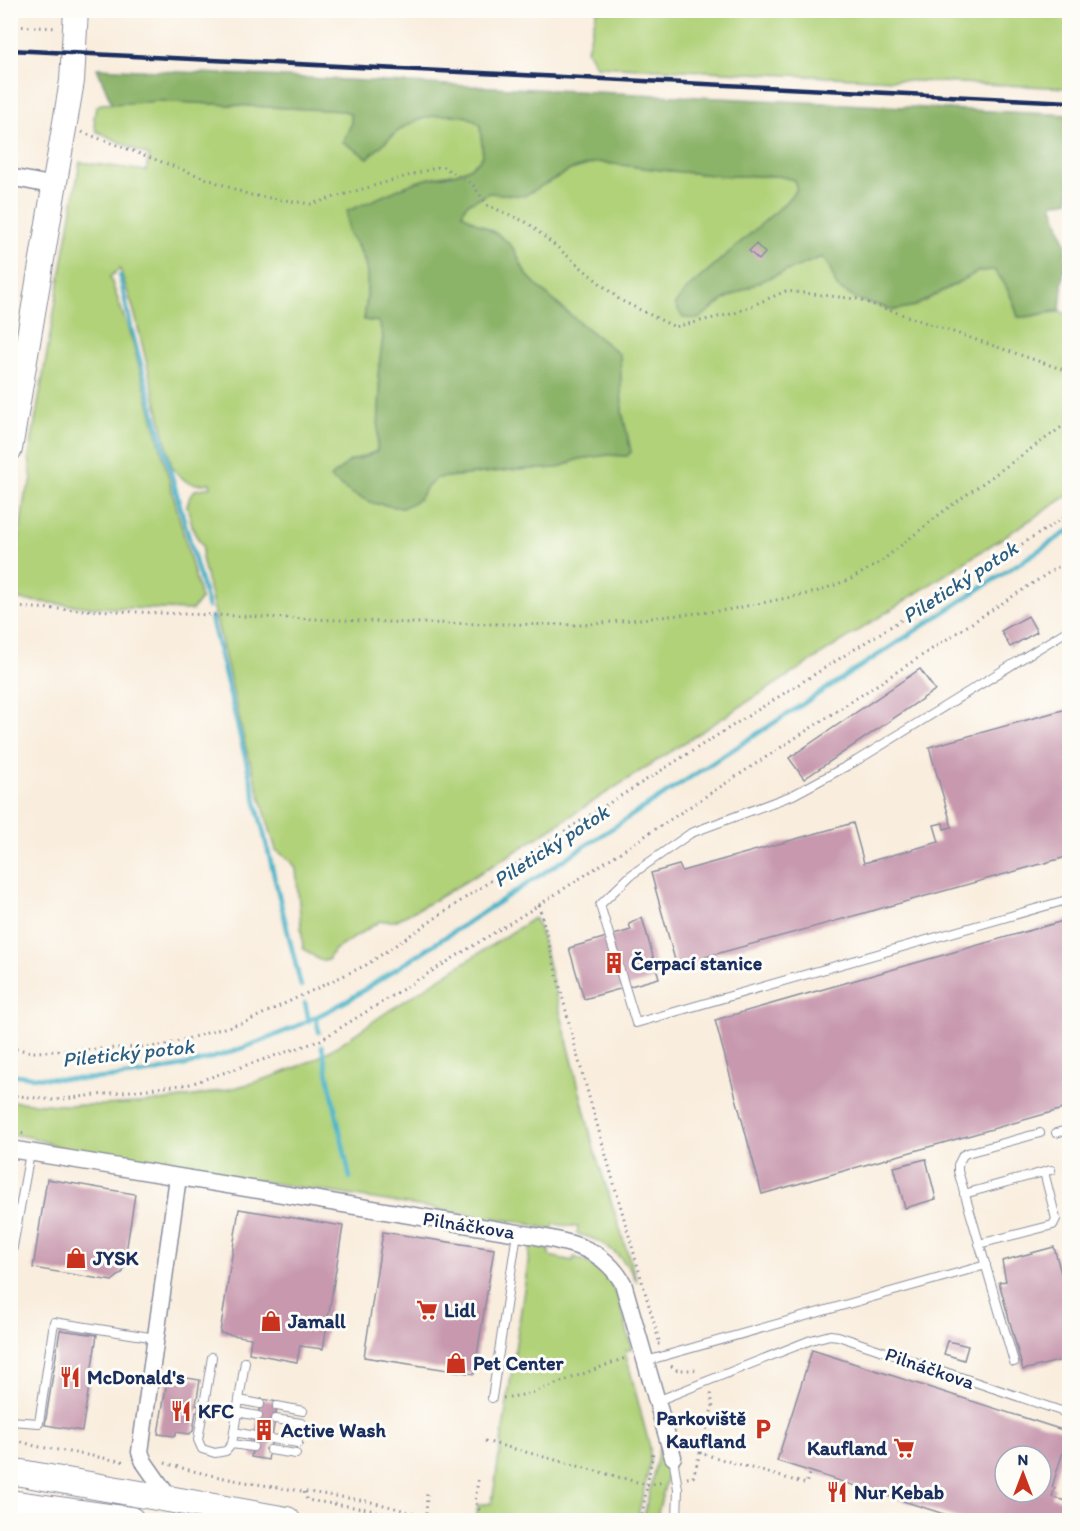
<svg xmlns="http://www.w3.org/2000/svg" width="1080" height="1531" viewBox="0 0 1080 1531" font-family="Itim,sans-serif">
<rect width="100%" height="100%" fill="#fdfcf7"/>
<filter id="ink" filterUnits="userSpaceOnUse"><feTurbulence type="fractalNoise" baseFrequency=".0167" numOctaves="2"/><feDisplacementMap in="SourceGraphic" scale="12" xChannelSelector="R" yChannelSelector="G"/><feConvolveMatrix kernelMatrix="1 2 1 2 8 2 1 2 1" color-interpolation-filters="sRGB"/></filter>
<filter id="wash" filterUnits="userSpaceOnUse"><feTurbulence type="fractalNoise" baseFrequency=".008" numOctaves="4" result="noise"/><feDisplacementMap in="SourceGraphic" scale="24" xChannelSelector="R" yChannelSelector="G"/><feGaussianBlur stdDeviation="1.35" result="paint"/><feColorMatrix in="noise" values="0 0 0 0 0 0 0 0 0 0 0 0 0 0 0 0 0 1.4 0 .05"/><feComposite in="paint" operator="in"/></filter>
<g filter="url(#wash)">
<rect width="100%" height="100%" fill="#f9eddd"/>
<!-- green -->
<path fill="#b1d279" stroke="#66806c" stroke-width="1.5" d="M 597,11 L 1069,11 L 1069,88 L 596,66 L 587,50 Z
M 159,101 L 345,111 L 351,115 L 351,124 L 368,158 C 393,134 413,113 450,115 C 465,116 468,115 480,125 L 483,156 C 462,182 439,170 416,183 C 392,196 370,216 348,232 C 372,265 369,281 364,320 L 380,322 L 383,337 L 378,375 L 380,391 L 377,451 L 350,461 L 351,493 L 373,503 L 402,508 L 418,500 L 427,487 L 437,478 L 511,470 L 557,468 L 579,459 L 608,455 L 627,456 L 631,452 L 622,411 L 620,355 C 589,329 555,306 528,276 C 521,268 519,256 512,247 C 499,231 477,226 462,213 L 467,204 L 489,193 L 524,195 L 570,170 L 598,162 L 661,170 L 724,176 L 779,176 L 794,180 L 797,189 L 782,206 L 686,290 L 698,319 L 725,299 L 761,281 L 822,257 L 830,268 L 837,287 L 856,299 L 894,310 L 915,306 L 979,271 L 994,270 C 1007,284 1013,300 1018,317 C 1037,318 1052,308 1069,314 L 1069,495 L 510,855 L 433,901 L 395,921 L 380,921 L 333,951 L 328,960 L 319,960 L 303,948 L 296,869 L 291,861 L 276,850 L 246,748 L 202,558 L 203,547 L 194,532 L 187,506 L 190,496 L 195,490 L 211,487 L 210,483 C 189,486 185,483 172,467 L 134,311 L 120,269 L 110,277 L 132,340 L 201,599 L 192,610 L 90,607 L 11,599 L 25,495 L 32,481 L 29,457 L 80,162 L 146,171 L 149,156 L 96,131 L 94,118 L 96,107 L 101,104 Z
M 534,918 L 539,926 L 594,1149 L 637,1282 C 626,1258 604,1239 577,1234 L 578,1227 L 554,1224 L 552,1230 L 526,1223 L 74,1152 L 30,1137 L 11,1134 L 10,1101 C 105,1112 224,1102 311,1061 C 336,1049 360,1030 384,1014 C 434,982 484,950 534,918 Z
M 531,1243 L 549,1250 L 549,1256 L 573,1261 L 574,1257 C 581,1260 590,1262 596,1266 C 620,1283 624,1322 632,1349 L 625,1351 L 650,1448 L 650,1464 L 637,1520 L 476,1520 L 478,1505 L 492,1503 Z
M 660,1445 L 668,1474 L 656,1520 L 643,1520 Z"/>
<!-- forest -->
<path fill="#8cb469" stroke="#547264" stroke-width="1.5" d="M 97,68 L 1069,115 L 1069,200 L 1052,204 L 1066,244 L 1060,311 C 1045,311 1033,318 1018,317 C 1013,300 1007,284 994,270 L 979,271 L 915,306 L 894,310 L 856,299 L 837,287 L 830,268 L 822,257 L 761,281 L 725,299 L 698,319 L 683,318 L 675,304 L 686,290 L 782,206 L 797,189 L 794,180 L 779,176 L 724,176 L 661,170 L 598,162 L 570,170 L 524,196 L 489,193 L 467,204 L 462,213 C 477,226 499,231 512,247 C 519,256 521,268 528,276 C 556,306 589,329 620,355 L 622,411 L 631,452 L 627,456 L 608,455 L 579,459 L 557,468 L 511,470 L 437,478 L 427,487 L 418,500 L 402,508 L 373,503 L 351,493 L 330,478 L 350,461 L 368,456 L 377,451 L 380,391 L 378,375 L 383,337 L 379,322 L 364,320 L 367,296 L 367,265 L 358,246 L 348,232 L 347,211 C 370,202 393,191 416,182 C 440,174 466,178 483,156 L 480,125 C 468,115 465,116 450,115 C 413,113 393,134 368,158 L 343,142 L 351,124 L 351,115 L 345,111 L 159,101 L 112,104 Z"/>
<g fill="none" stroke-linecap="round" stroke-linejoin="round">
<!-- stream -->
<path stroke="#4ab4c9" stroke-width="4.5" d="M 120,276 L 131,328 L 208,607
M 211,617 L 301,986
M 305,1003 L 309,1021
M 316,1018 L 319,1032
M 322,1047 L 350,1178
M 10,1074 C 128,1093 248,1056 350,999 L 1070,530"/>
</g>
<g id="blocks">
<!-- building -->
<path fill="#c798ae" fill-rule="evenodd" d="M 756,244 L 765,253 L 759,260 L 749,251 Z
M 1028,616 L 1037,632 L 1010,647 L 1001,631 Z
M 920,669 L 935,690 L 804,779 L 789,758 Z
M 1070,708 L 1070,856 L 705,957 L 707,963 L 678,971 L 651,873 L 679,865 L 682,871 L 853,823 L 864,863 L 939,842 L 934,825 L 943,823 L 944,829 L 952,827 L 929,747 Z
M 642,917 L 659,978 L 584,999 L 569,948 L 631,930 L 629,924 Z
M 1070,919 L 1070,1107 L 762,1194 L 715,1020 Z
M 926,1159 L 936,1199 L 905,1208 L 894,1167 Z
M 47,1179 L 135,1194 L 123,1272 L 112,1281 L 33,1268 Z
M 239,1209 L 343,1226 L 323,1349 L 300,1346 L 297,1362 L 249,1353 L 251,1338 L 220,1333 Z
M 383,1232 L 494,1249 L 474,1374 L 364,1357 Z
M 1054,1247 L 1070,1307 L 1070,1358 L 1023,1370 L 999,1282 L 1006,1281 L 1002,1261 Z
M 60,1330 L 97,1335 L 82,1431 L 45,1425 Z
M 948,1341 L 968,1346 L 964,1360 L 944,1354 Z
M 812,1350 L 1069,1432 L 1052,1487 L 1055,1488 L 1052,1497 L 1070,1502 L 1070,1520 L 963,1520 L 777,1461 ZM 1005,1456 L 1041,1456 L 1041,1492 L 1005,1492 Z
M 168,1375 L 200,1380 L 196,1405 L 199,1406 L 198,1412 L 196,1412 L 193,1431 L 189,1434 L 176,1432 L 175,1436 L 158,1434 Z
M 261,1399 L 278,1402 L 268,1460 L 251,1457 Z"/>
</g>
</g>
<g filter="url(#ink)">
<use href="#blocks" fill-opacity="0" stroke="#8a8e9e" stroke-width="1.5"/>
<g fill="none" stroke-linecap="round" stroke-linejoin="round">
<defs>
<path id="lane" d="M 1070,629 L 856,761 L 793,795 L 691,833 L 631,875 L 600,905 L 636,1023 L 1070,899
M 1056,1133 L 1070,1129
M 964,1194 L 1051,1170
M 979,1244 L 1053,1225 L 1056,1219 L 1044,1172
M 10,1263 L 30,1153
M 212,1357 L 198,1440 L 202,1449 L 215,1453 L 226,1451 L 232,1444 L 245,1362
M 646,1361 L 986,1265
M 1014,1362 L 958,1171 L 958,1165 L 963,1155 L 967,1153 L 1040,1133
M 492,1398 L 517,1233
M 239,1400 L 260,1404
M 657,1401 L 811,1340 L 830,1335 L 838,1336 L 1070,1414
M 277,1406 L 303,1411
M 237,1412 L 258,1416
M 275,1419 L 301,1423
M 10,1421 L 39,1423 L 54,1322 L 156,1338
M 234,1432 L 255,1436
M 272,1439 L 298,1443
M 232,1444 L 253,1447
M 270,1450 L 296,1454
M 673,1457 L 678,1489 L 677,1520"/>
<path id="street" d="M 10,177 L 55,186
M 10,1149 L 530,1235 C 570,1243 601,1246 623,1283 L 673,1457
M 169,1498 L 144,1462 L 140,1452 L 178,1177"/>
<path id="secondary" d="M 10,449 L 72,81 L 76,10"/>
<path id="primary" d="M 10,1471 L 287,1520
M 10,1503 L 131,1520"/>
</defs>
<!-- lane casing -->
<use href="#lane" stroke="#8a8e9e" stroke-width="10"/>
<!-- street casing -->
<use href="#street" stroke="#8a8e9e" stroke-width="19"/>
<!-- secondary casing -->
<use href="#secondary" stroke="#8a8e9e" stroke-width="26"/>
<!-- primary casing -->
<use href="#primary" stroke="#8a8e9e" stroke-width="28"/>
<!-- path -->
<path stroke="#8a8e9e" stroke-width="3" stroke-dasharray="1.5 4.5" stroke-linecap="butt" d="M 10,26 L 57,28
M 82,132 L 250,195 L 311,204 L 442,166 L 473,185 L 487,205 L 528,223 L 620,300 L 675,327 L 735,313 L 786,291 L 857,299 L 1070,372
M 10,607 L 414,623 L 583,625 L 727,610 L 816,592 L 851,579 L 879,563 L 945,510 L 1070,421
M 539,905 L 578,1058 L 660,1344 L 657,1344
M 10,1048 L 34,1052 L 162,1046 L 248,1021 L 366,965 L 560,834 L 1070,514
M 10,1095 L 54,1100 L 190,1084 L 319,1041 L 539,905 L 1070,559
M 10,1131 L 26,1134
M 671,1366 L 677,1370 L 699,1370
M 503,1398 L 529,1394 L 628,1357
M 10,1438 L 35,1446 L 126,1462
M 485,1441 L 648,1485 L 665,1482
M 700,1453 L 713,1405 L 710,1391
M 165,1463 C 229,1483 294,1489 360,1500 C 385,1504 411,1513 436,1520
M 687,1478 L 693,1477 L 700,1453 L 806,1484 L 810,1471
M 478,1480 L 475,1502 L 485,1520
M 304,1492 L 307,1500 L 367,1509 L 408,1520
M 426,1520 L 427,1493
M 641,1520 L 653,1452"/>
<!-- lane -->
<use href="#lane" stroke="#fff" stroke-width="8"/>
<!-- street -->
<use href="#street" stroke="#fff" stroke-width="16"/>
<!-- secondary -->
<use href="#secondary" stroke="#fff" stroke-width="24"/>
<!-- primary -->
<use href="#primary" stroke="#fff" stroke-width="26"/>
<!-- rail -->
<path stroke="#1b2f5e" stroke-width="4.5" d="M 10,50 L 1070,102"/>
</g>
</g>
<!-- icons -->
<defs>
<symbol id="building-bare" viewBox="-9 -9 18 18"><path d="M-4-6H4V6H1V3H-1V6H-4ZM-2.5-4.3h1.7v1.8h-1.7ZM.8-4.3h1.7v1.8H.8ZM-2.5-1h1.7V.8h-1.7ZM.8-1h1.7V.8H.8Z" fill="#c8321e" stroke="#fdfcf7" stroke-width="2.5" paint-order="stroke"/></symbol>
<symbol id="shop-bare" viewBox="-9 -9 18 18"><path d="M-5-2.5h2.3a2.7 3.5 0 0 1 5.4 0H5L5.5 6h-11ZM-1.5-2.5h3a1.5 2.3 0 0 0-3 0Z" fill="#c8321e" stroke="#fdfcf7" stroke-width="2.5" paint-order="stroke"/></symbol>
<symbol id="supermarket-bare" viewBox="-9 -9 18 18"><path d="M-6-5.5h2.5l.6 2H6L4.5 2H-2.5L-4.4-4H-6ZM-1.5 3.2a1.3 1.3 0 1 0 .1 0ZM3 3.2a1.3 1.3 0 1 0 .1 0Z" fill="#c8321e" stroke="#fdfcf7" stroke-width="2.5" paint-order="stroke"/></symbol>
<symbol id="restaurant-bare" viewBox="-9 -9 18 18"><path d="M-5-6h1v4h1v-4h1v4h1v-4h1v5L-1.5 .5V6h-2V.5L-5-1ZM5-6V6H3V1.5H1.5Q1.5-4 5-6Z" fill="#c8321e" stroke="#fdfcf7" stroke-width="2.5" paint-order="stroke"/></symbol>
<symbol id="parking-bare" viewBox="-9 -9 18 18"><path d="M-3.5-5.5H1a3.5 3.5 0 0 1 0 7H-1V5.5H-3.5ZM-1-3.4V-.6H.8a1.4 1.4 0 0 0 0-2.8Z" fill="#c8321e" stroke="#fdfcf7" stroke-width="2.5" paint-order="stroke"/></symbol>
</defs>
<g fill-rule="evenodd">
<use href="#building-bare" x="599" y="948" width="30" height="30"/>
<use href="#shop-bare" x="61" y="1243" width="30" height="30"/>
<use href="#supermarket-bare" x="412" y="1295" width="30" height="30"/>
<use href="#shop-bare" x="256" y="1306" width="30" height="30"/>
<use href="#shop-bare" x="441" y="1348" width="30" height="30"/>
<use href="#restaurant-bare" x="55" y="1362" width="30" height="30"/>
<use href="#restaurant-bare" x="166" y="1396" width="30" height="30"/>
<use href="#parking-bare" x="748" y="1414" width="30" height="30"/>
<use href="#building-bare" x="249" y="1415" width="30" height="30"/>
<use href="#supermarket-bare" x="889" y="1433" width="30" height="30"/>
<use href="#restaurant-bare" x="822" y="1477" width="30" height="30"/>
</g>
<g text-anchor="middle" stroke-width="6" stroke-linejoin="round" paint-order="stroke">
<!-- poi labels -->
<g font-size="20" font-weight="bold" fill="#1b2f5e" stroke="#fdfcf7" text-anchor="start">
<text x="631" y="970">Čerpací stanice</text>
<text x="93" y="1265">JYSK</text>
<text x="444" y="1317">Lidl</text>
<text x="288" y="1328">Jamall</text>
<text x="473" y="1370">Pet Center</text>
<text x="87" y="1384">McDonald's</text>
<text x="198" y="1418">KFC</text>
<text x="746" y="1425" text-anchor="end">Parkoviště<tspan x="746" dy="23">Kaufland</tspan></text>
<text x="281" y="1437">Active Wash</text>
<text x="887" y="1455" text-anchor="end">Kaufland</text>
<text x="854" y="1499">Nur Kebab</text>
</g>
<!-- street labels -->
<g font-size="20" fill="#1b2f5e" stroke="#fdfcf7">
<text transform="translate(469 1225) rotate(9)" y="7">Pilnáčkova</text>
<text transform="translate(930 1368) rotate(19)" y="7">Pilnáčkova</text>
</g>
<!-- water labels -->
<g font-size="21" font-style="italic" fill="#2b5e83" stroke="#fdfcf7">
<text transform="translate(960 582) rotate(-33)" y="7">Piletický potok</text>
<text transform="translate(551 846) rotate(-33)" y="7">Piletický potok</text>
<text transform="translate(128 1053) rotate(-6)" y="7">Piletický potok</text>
</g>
</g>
<!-- margin -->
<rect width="1080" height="1531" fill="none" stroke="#fdfcf7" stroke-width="36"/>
<!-- north arrow -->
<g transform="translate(1023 1474)"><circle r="28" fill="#fdfcf7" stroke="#a3aaba" stroke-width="1.5"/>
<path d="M0-4.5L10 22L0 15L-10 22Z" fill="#c8321e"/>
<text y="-9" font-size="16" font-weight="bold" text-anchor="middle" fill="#1b2f5e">N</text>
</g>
</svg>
